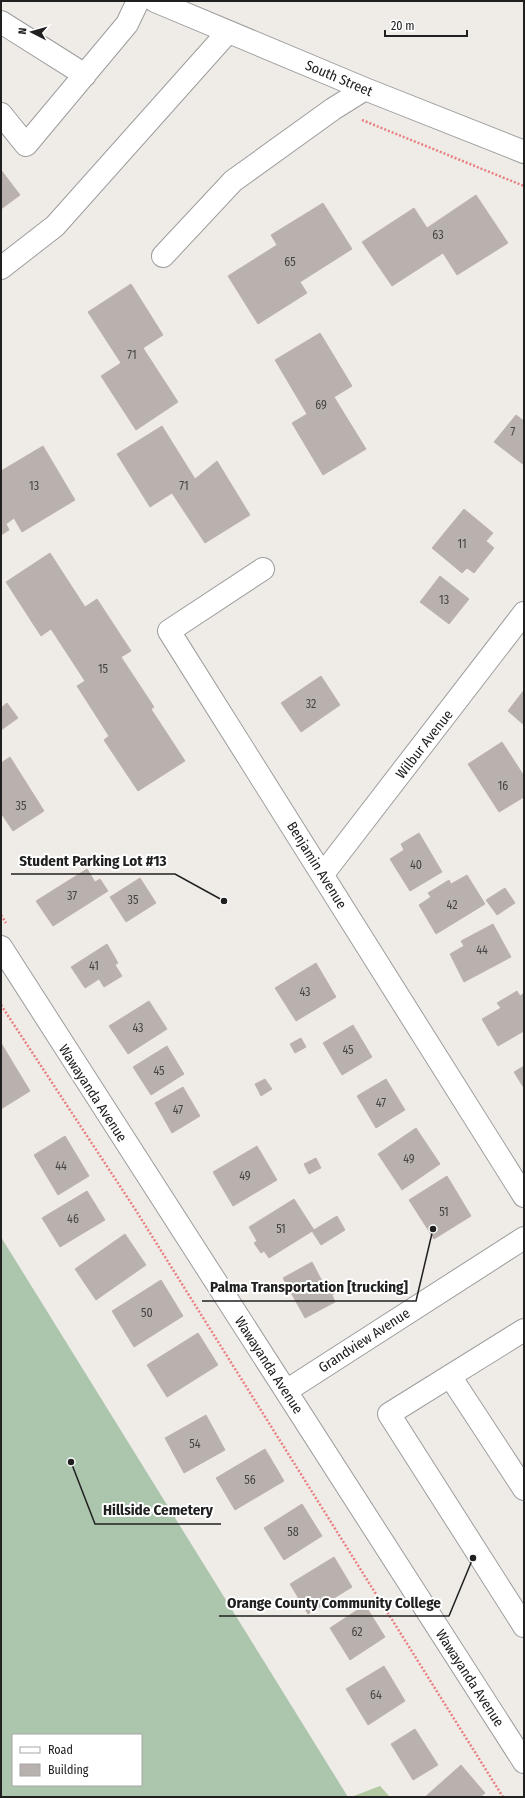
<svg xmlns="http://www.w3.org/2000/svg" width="525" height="1798" viewBox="0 0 525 1798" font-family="'Fira Sans Condensed',sans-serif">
<rect width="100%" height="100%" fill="#efece8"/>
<!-- forest -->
<path fill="#b2c9a2" d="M 380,1786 L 390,1797 L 351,1797 Z"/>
<!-- cemetery -->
<path fill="#acc5ad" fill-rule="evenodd" d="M 1,1237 L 348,1797 L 1,1797 ZM 13,1735 L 141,1735 L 141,1785 L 13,1785 Z"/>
<!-- building -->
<path fill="#b8b1ae" stroke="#bfb2ac" d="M 1,170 L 20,195 L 1,209 Z
M 476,195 L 508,243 L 457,275 L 443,253 L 392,286 L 362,242 L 414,208 L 427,228 Z
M 323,203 L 352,249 L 300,282 L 307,293 L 258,324 L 228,276 L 277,245 L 271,235 Z
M 131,284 L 163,335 L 143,348 L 178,402 L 136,430 L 101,376 L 121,363 L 88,312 Z
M 320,333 L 352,386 L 334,397 L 366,449 L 323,475 L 292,423 L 307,414 L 275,360 Z
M 516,415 L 524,421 L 524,465 L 494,442 Z
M 162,426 L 195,479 L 217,461 L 250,515 L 205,543 L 172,493 L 150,507 L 117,454 Z
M 43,446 L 75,500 L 22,532 L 14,518 L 6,524 L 9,530 L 1,535 L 1,471 Z
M 464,509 L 493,533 L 486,541 L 494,548 L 474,573 L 467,568 L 462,573 L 432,548 Z
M 50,553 L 85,607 L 97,599 L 131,651 L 121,657 L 154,707 L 151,709 L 185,761 L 138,791 L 104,740 L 109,736 L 77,686 L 85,681 L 51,629 L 41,636 L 6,582 Z
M 440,576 L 469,599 L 449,624 L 420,602 Z
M 321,676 L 340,705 L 301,732 L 281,703 Z
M 524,690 L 524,725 L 508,711 Z
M 7,703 L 18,718 L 1,730 L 1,708 Z
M 502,742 L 524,776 L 524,797 L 499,812 L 468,764 Z
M 10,757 L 27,784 L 1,801 L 1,763 Z
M 27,784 L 44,811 L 13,831 L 1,813 L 1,801 Z
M 419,833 L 442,872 L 410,891 L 390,859 L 404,850 L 401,844 Z
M 87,869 L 95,882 L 100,879 L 108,891 L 53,926 L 36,901 Z
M 467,875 L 485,904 L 436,934 L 419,905 L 431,897 L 428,893 L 449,880 L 451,884 Z
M 140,878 L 156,903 L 126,922 L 110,897 Z
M 505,888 L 515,903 L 497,915 L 486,900 Z
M 493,924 L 511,957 L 464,982 L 450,954 L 464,946 L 461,941 Z
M 107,944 L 118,963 L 115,965 L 122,976 L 104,987 L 99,979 L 85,988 L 71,967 Z
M 316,963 L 336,997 L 296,1021 L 275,988 Z
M 517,991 L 520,996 L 524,993 L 524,1031 L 498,1046 L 482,1019 L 501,1008 L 497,1003 Z
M 149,1001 L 167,1029 L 128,1054 L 109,1026 Z
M 353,1025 L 372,1057 L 342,1075 L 323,1043 Z
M 301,1038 L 306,1047 L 295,1053 L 290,1044 Z
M 1,1043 L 13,1063 L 1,1071 Z
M 167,1046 L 184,1074 L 151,1095 L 133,1067 Z
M 13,1063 L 30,1091 L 1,1109 L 1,1071 Z
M 524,1066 L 524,1088 L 514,1072 Z
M 265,1079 L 272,1089 L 261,1096 L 255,1084 Z
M 386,1079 L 405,1110 L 376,1128 L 357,1096 Z
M 183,1087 L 200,1116 L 172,1133 L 155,1103 Z
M 416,1128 L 440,1164 L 402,1190 L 378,1154 Z
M 65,1136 L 89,1176 L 58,1195 L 34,1155 Z
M 257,1146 L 277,1180 L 233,1206 L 213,1172 Z
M 316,1158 L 321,1168 L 309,1174 L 304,1164 Z
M 447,1176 L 471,1216 L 434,1239 L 409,1200 Z
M 87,1191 L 105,1220 L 60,1247 L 42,1218 Z
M 294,1199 L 314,1230 L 269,1258 L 264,1251 L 261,1253 L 254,1243 L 257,1241 L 249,1227 Z
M 337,1216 L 345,1230 L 321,1245 L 312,1231 Z
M 125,1234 L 146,1265 L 96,1300 L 75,1269 Z
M 312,1262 L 323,1283 L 328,1280 L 335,1293 L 332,1295 L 335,1302 L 305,1318 L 283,1278 Z
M 161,1280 L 183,1316 L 134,1347 L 112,1311 Z
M 198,1333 L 218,1365 L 167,1397 L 147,1365 Z
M 206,1415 L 225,1450 L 184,1473 L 165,1438 Z
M 265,1449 L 284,1481 L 235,1510 L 216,1478 Z
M 302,1504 L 322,1536 L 284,1560 L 264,1528 Z
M 334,1557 L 352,1587 L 308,1614 L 290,1584 Z
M 365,1605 L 385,1637 L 350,1660 L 330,1628 Z
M 384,1666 L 405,1701 L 368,1725 L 346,1689 Z
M 415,1729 L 438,1765 L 413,1780 L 391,1744 Z
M 461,1765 L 485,1793 L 480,1797 L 425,1797 Z"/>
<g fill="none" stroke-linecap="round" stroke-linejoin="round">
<defs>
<path id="minor" d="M 155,1 L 365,89 L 524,152
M 1,22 L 85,75
M 1,114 L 26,145 L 127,24 L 138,1
M 163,256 L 233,181 L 333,109 L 365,89
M 1,268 L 55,226 L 228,32
M 263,569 L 169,631 L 524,1196
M 323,874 L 524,613
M 1,947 L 524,1762
M 524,1330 L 389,1414 L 524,1626
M 450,1376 L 524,1489
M 286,1391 L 524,1238"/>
</defs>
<!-- minor casing -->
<use href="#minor" stroke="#9d9d9d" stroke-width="24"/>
<!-- path -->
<path stroke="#e87f80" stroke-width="2.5" stroke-dasharray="2 2" stroke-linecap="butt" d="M 362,120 L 524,186
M 1,915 L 6,923
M 1,1005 L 135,1209 L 503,1797"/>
<!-- minor -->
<use href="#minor" stroke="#fff" stroke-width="22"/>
</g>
<g text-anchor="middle" stroke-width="4" stroke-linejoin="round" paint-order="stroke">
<!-- number labels -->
<g font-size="12" fill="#464444">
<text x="438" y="239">63</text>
<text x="290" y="266">65</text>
<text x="132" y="359">71</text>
<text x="321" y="409">69</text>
<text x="513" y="436">7</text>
<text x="34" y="490">13</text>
<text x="184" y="490">71</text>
<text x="462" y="548">11</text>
<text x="444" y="604">13</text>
<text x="103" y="673">15</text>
<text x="311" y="708">32</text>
<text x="503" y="790">16</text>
<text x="21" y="810">35</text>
<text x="416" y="869">40</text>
<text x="72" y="900">37</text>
<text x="133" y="904">35</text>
<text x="452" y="909">42</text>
<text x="482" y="954">44</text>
<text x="94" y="970">41</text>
<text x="305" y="996">43</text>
<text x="138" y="1032">43</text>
<text x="348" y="1054">45</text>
<text x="159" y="1075">45</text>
<text x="381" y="1107">47</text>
<text x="178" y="1114">47</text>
<text x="409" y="1163">49</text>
<text x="61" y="1170">44</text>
<text x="245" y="1180">49</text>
<text x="444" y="1216">51</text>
<text x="73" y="1223">46</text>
<text x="281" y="1233">51</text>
<text x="147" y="1317">50</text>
<text x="195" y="1448">54</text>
<text x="250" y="1484">56</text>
<text x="293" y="1536">58</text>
<text x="357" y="1636">62</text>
<text x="376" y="1699">64</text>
</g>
<!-- street labels -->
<g font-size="14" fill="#202020" stroke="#fff">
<text transform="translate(339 78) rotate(23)" y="5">South Street</text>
<text transform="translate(424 744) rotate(-52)" y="5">Wilbur Avenue</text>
<text transform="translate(317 865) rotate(58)" y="5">Benjamin Avenue</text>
<text transform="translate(93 1093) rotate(57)" y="5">Wawayanda Avenue</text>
<text transform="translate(364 1340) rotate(-33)" y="5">Grandview Avenue</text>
<text transform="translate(269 1365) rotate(57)" y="5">Wawayanda Avenue</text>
<text transform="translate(470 1678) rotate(57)" y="5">Wawayanda Avenue</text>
</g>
</g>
<!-- callouts -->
<path fill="none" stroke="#202020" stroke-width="1.5" d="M224 901L175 874H11M433 1229L416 1301H202M71 1462L95 1524H221M473 1558L449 1616H219"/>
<g fill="#202020" stroke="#fff" stroke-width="1.5">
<circle cx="224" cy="901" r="4"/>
<circle cx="433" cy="1229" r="4"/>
<circle cx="71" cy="1462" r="4"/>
<circle cx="473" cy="1558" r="4"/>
</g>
<g font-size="15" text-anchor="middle" font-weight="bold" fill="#202020" stroke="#fff" stroke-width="4" stroke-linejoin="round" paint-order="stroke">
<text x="93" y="866">Student Parking Lot #13</text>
<text x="309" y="1292">Palma Transportation [trucking]</text>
<text x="158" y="1515">Hillside Cemetery</text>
<text x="334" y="1608">Orange County Community College</text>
</g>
<!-- border -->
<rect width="525" height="1798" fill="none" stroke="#202020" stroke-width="4"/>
<!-- legend -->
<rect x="12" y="1734" width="130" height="52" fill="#ffffff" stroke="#a6a6a6"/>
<rect x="20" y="1747" width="20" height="6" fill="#ffffff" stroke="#a6a6a6"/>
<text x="48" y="1754" font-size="12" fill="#202020">Road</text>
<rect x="20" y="1764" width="20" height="12" fill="#b8b1ae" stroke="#a6a6a6"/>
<text x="48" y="1774" font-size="12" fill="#202020">Building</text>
<!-- north arrow -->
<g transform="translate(32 32) rotate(276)" stroke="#ffffff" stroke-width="3" paint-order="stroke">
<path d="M0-3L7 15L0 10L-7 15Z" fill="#202020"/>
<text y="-6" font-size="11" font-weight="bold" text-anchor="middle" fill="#202020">N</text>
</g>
<!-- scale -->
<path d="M385 30v6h82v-6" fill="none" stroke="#202020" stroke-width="2"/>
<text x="391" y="30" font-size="12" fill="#202020" stroke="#ffffff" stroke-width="3" paint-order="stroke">20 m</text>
</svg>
